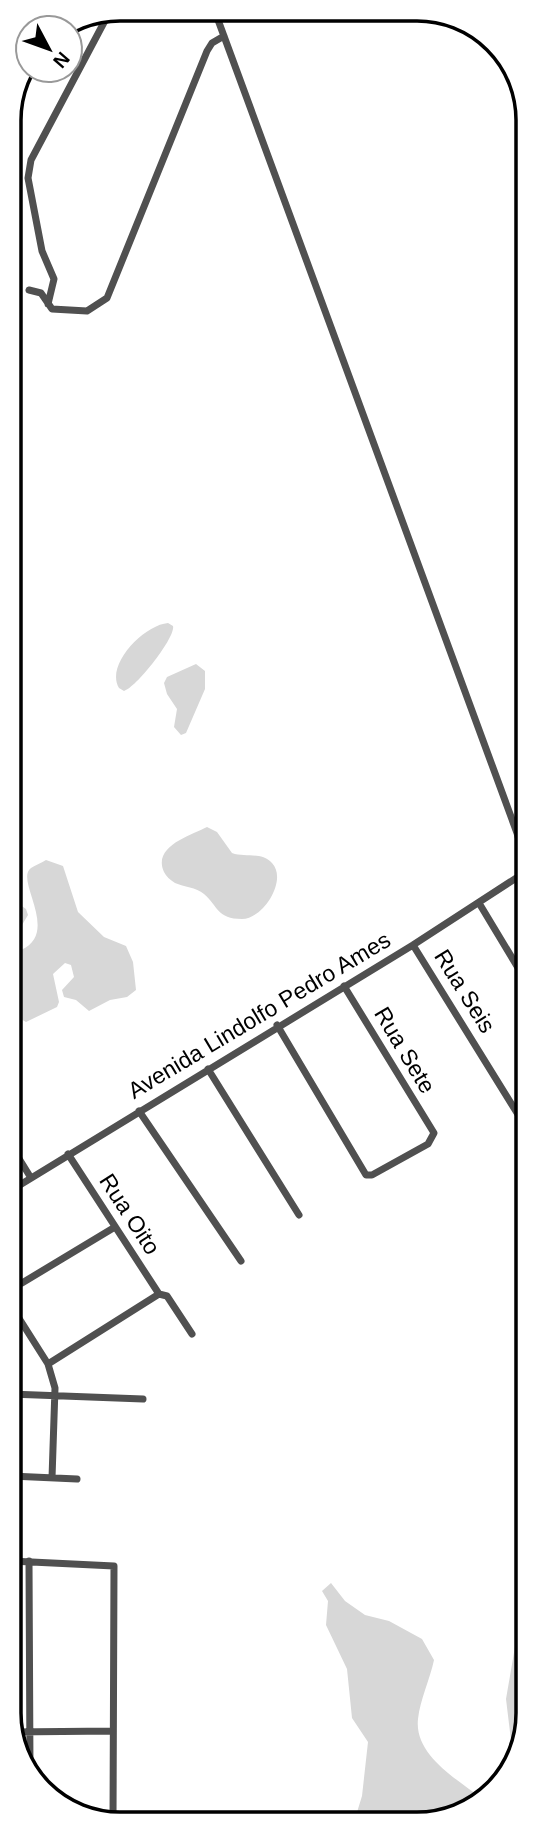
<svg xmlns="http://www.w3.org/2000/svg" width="537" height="1833" viewBox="0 0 537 1833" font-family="Helvetica,sans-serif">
<rect width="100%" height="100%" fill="#fff"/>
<!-- green -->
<path fill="#d7d7d7" d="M 168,623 L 173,626 C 176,637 136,688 124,691 L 119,688 C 105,665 144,625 168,623 Z
M 196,664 L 205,671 L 205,689 L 186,733 L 181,735 L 174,727 L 177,709 L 167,694 L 164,683 L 167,677 Z
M 207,827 L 217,832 L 232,853 C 245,858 261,851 272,863 C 288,880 263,919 242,919 C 217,919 218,906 204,894 C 196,887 184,887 175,883 C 170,880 166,876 164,872 C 152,846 192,835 207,827 Z
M 46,860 L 63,866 L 78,912 L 104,937 L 126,946 L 133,962 L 136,990 L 127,997 L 110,1000 L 89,1011 L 76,1000 L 64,997 L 62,990 L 74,977 L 71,965 L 65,963 L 53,974 L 59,1002 L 57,1007 L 26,1022 L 16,1016 L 10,1003 L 10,898 L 26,909 L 28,915 L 16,935 L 16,947 L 21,950 C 61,932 14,880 31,868 C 35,865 42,863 46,860 Z
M 331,1583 L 345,1601 L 365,1615 L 389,1621 L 422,1639 L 434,1660 C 430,1679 420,1700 418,1719 C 414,1755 457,1779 481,1798 L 438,1822 L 354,1822 L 362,1796 L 368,1742 L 352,1718 L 347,1669 L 326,1625 L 328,1601 L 322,1591 Z
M 528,1605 L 528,1720 L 513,1757 L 506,1699 L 516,1641 Z"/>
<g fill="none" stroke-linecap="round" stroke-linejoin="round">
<!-- minor -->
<path stroke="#505050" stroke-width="7" d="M 214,9 L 517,833 L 527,868
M 29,290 L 41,293 L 52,309 L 87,311 L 107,298 L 207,51 L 212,43 L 224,36
M 48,304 L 54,279 L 42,251 L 28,178 L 31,160 L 109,13
M 479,903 L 523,976
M 413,945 L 527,1129
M 277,1025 L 366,1175 L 372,1175 L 428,1144 L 434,1133 L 344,986
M 208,1069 L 299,1215
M 139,1111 L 241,1261
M 10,1144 L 31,1178
M 68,1154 L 159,1294
M 10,1191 L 413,945 L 527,871
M 22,1283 L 115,1227
M 159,1294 L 167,1296 L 192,1334
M 10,1304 L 48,1364 L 55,1388 L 52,1478
M 48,1364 L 159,1294
M 10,1394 L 143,1399
M 11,1476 L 77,1479
M 11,1561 L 114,1566 L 113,1822
M 29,1561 L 30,1771
M 11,1732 L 113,1731"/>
</g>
<g text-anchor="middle" stroke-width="5" stroke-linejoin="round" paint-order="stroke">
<!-- street labels -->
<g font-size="23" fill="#000" stroke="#fff">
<text transform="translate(465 991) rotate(58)" y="8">Rua Seis</text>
<text transform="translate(259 1015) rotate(-31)" y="8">Avenida Lindolfo Pedro Ames</text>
<text transform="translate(405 1050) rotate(59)" y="8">Rua Sete</text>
<text transform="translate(130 1214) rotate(57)" y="8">Rua Oito</text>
</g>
</g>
<!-- crop -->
<path d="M0 0H537V1833H0ZM120 21H417A99 99 0 0 1 516 120V1713A99 99 0 0 1 417 1812H120A99 99 0 0 1 21 1713V120A99 99 0 0 1 120 21Z" fill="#fff" fill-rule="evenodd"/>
<path fill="none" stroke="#000" stroke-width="3.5" d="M120 21H417A99 99 0 0 1 516 120V1713A99 99 0 0 1 417 1812H120A99 99 0 0 1 21 1713V120A99 99 0 0 1 120 21Z"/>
<!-- north arrow -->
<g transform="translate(49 49) rotate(131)"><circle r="33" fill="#ffffff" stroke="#999999" stroke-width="2"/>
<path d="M0-5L12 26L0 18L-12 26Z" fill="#000000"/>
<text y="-10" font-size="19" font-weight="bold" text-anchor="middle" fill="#000000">N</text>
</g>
</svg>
